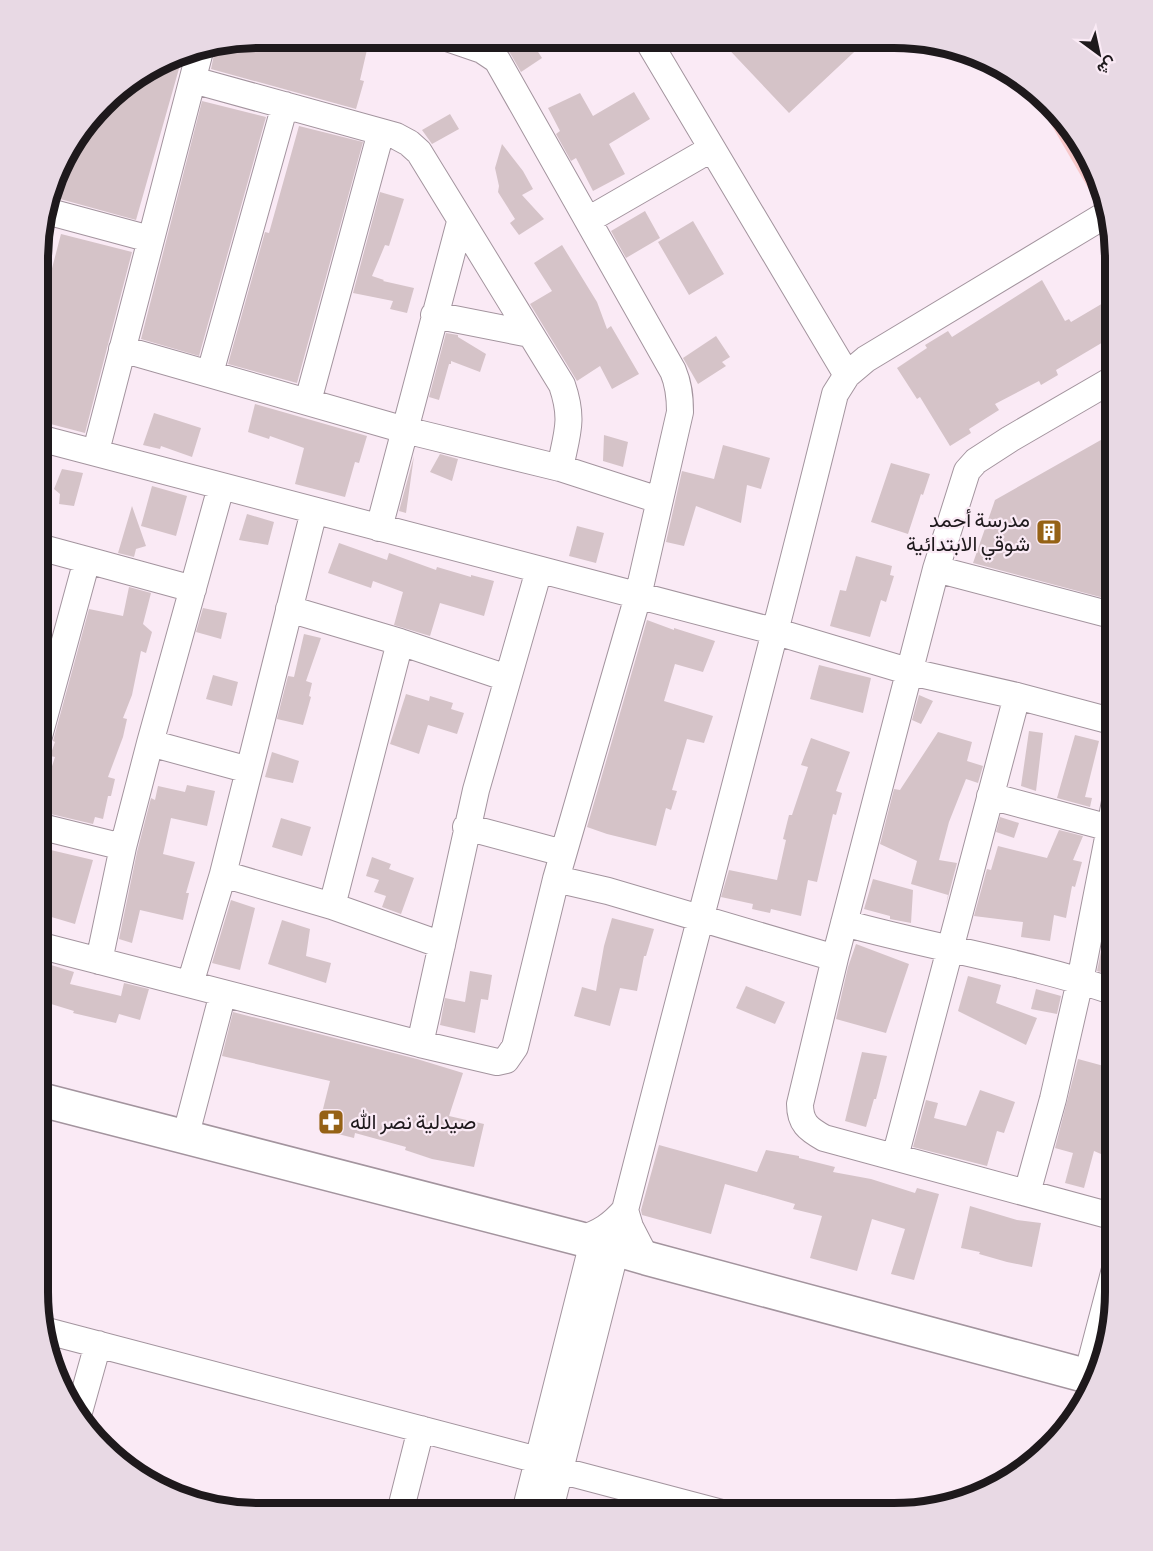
<svg xmlns="http://www.w3.org/2000/svg" width="1153" height="1551" viewBox="0 0 1153 1551" font-family="'Alegreya Sans',Vazirmatn,sans-serif">
<rect width="100%" height="100%" fill="#faeaf5"/>
<!-- green -->
<path fill="#f7c8ca" d="M 1027,83 L 1092,161 L 1102,203 L 1098,205 Z"/>
<!-- building -->
<path fill="#d5c3c8" d="M 259,38 L 353,38 L 369,41 L 360,80 L 364,81 L 356,109 L 211,69 L 216,45 Z
M 511,38 L 529,38 L 542,58 L 521,72 L 510,53 L 502,44 Z
M 719,39 L 868,39 L 789,113 Z
M 184,51 L 136,220 L 53,197 L 67,148 L 113,92 Z
M 634,92 L 650,119 L 609,144 L 625,174 L 593,191 L 576,158 L 571,161 L 556,134 L 560,131 L 548,108 L 580,93 L 593,116 Z
M 202,101 L 266,117 L 199,356 L 141,339 Z
M 450,114 L 459,129 L 432,144 L 422,130 Z
M 299,126 L 363,142 L 297,383 L 228,364 L 265,232 L 269,233 Z
M 502,144 L 523,171 L 533,189 L 522,195 L 544,219 L 519,235 L 510,223 L 515,219 L 498,192 L 499,186 L 495,168 Z
M 380,192 L 404,199 L 389,246 L 385,245 L 372,276 L 384,280 L 383,281 L 414,288 L 407,313 L 390,309 L 393,301 L 353,293 Z
M 645,211 L 660,238 L 626,258 L 611,231 Z
M 693,221 L 724,274 L 689,295 L 658,242 Z
M 61,234 L 132,252 L 85,433 L 39,421 L 39,318 Z
M 562,245 L 597,302 L 607,329 L 611,326 L 639,374 L 612,389 L 600,366 L 577,381 L 530,304 L 552,291 L 534,263 Z
M 1042,280 L 1065,321 L 1069,319 L 1071,322 L 1115,296 L 1115,335 L 1056,370 L 1058,375 L 1041,385 L 1039,381 L 995,404 L 999,410 L 969,429 L 971,433 L 950,446 L 920,397 L 917,399 L 897,368 L 927,348 L 925,345 L 948,331 L 952,337 Z
M 446,333 L 458,335 L 458,337 L 486,354 L 480,372 L 451,361 L 451,364 L 449,364 L 439,400 L 429,397 Z
M 716,336 L 730,357 L 722,362 L 726,366 L 698,384 L 683,358 Z
M 255,404 L 367,436 L 359,463 L 355,462 L 345,497 L 295,484 L 304,448 L 270,436 L 269,439 L 248,432 Z
M 154,413 L 201,428 L 192,457 L 161,446 L 160,449 L 143,445 Z
M 1115,432 L 1115,601 L 973,563 L 995,500 Z
M 604,435 L 628,442 L 623,467 L 603,461 Z
M 723,445 L 770,458 L 761,489 L 747,485 L 741,523 L 696,506 L 684,546 L 666,542 L 682,471 L 714,479 Z
M 440,454 L 458,459 L 452,481 L 430,472 Z
M 414,456 L 406,513 L 399,511 Z
M 891,463 L 930,474 L 923,495 L 921,494 L 908,534 L 871,522 Z
M 62,469 L 83,473 L 74,506 L 59,504 L 60,494 L 54,489 Z
M 152,486 L 187,496 L 176,536 L 141,526 Z
M 132,506 L 146,546 L 136,549 L 134,557 L 118,553 Z
M 247,514 L 274,522 L 268,545 L 239,540 Z
M 577,526 L 604,533 L 596,563 L 569,556 Z
M 339,543 L 387,560 L 389,553 L 436,570 L 437,567 L 471,577 L 471,575 L 494,581 L 484,616 L 440,603 L 430,636 L 394,625 L 403,592 L 373,581 L 371,588 L 328,573 Z
M 856,556 L 892,566 L 890,575 L 894,576 L 886,602 L 881,600 L 870,637 L 830,626 L 840,590 L 846,591 Z
M 129,587 L 151,593 L 143,624 L 152,632 L 146,653 L 141,651 L 132,695 L 123,718 L 127,719 L 123,737 L 108,777 L 115,779 L 111,796 L 108,796 L 103,819 L 95,817 L 93,824 L 38,811 L 38,789 L 44,791 L 55,757 L 50,756 L 55,742 L 53,741 L 89,609 L 123,616 Z
M 203,608 L 227,613 L 221,639 L 196,632 Z
M 647,620 L 674,630 L 674,628 L 715,641 L 703,672 L 675,664 L 664,701 L 713,716 L 704,743 L 687,739 L 672,790 L 677,791 L 671,810 L 666,808 L 656,846 L 607,834 L 587,827 Z
M 304,634 L 321,638 L 306,681 L 312,683 L 309,696 L 311,697 L 303,725 L 277,719 L 288,676 L 294,677 Z
M 819,665 L 871,678 L 863,713 L 810,699 Z
M 213,675 L 238,682 L 232,706 L 206,699 Z
M 406,694 L 429,701 L 430,696 L 453,703 L 451,709 L 464,713 L 457,734 L 428,725 L 419,754 L 390,744 Z
M 919,695 L 933,701 L 921,724 L 912,720 Z
M 1029,731 L 1043,733 L 1036,791 L 1021,786 Z
M 938,732 L 972,742 L 967,761 L 983,766 L 978,783 L 966,779 L 949,822 L 939,860 L 957,863 L 946,905 L 948,895 L 911,884 L 917,861 L 880,844 L 894,789 L 900,790 Z
M 1075,735 L 1099,741 L 1085,797 L 1092,798 L 1090,807 L 1057,798 Z
M 811,738 L 850,752 L 836,791 L 842,793 L 836,815 L 833,814 L 817,882 L 808,880 L 801,916 L 771,909 L 770,913 L 752,909 L 753,904 L 721,897 L 729,870 L 777,880 L 786,840 L 783,839 L 789,815 L 792,815 L 808,767 L 801,765 Z
M 272,752 L 299,761 L 293,783 L 265,777 Z
M 187,785 L 215,791 L 207,826 L 171,818 L 163,854 L 195,862 L 186,893 L 189,893 L 183,920 L 140,910 L 132,943 L 119,939 L 137,852 L 151,798 L 155,800 L 158,786 L 185,792 Z
M 1000,817 L 1019,823 L 1014,838 L 996,832 Z
M 281,818 L 311,827 L 302,856 L 272,847 Z
M 1059,830 L 1083,836 L 1073,860 L 1082,862 L 1075,887 L 1072,886 L 1066,918 L 1054,915 L 1050,941 L 1021,937 L 1023,922 L 974,916 L 987,869 L 991,870 L 998,846 L 1047,858 Z
M 38,847 L 93,860 L 75,924 L 38,913 Z
M 372,857 L 391,864 L 389,869 L 414,878 L 401,914 L 382,907 L 386,896 L 374,892 L 379,880 L 366,876 Z
M 873,879 L 913,890 L 911,923 L 890,919 L 890,916 L 864,909 Z
M 231,900 L 255,908 L 240,970 L 212,963 Z
M 612,918 L 654,929 L 646,956 L 644,956 L 637,991 L 620,988 L 610,1026 L 574,1016 L 582,987 L 596,991 L 604,946 Z
M 282,920 L 310,929 L 306,956 L 331,963 L 326,983 L 268,964 Z
M 1103,942 L 1115,944 L 1115,976 L 1097,971 Z
M 856,944 L 909,964 L 886,1033 L 836,1019 L 848,967 Z
M 38,961 L 74,972 L 70,984 L 121,996 L 124,983 L 149,989 L 140,1020 L 119,1014 L 116,1023 L 73,1013 L 74,1011 L 38,1000 Z
M 470,971 L 492,975 L 488,1000 L 481,999 L 475,1033 L 440,1025 L 445,998 L 465,1002 Z
M 968,976 L 1001,985 L 996,1003 L 1037,1018 L 1026,1045 L 958,1011 Z
M 746,986 L 785,1002 L 775,1024 L 736,1008 Z
M 1036,989 L 1061,996 L 1057,1014 L 1031,1009 Z
M 233,1012 L 417,1059 L 463,1073 L 449,1116 L 484,1124 L 474,1167 L 432,1159 L 405,1150 L 406,1147 L 355,1133 L 354,1138 L 318,1129 L 330,1081 L 222,1056 Z
M 862,1052 L 887,1056 L 876,1099 L 874,1099 L 866,1127 L 845,1121 Z
M 1078,1059 L 1115,1069 L 1106,1103 L 1109,1103 L 1103,1133 L 1115,1138 L 1115,1141 L 1108,1157 L 1094,1151 L 1084,1188 L 1065,1183 L 1073,1153 L 1055,1148 Z
M 980,1090 L 1015,1102 L 1004,1133 L 997,1131 L 987,1166 L 913,1147 L 926,1100 L 938,1103 L 934,1118 L 966,1126 Z
M 659,1145 L 757,1172 L 766,1150 L 799,1156 L 799,1158 L 835,1167 L 833,1172 L 871,1179 L 915,1193 L 917,1188 L 939,1194 L 914,1280 L 891,1274 L 905,1229 L 872,1219 L 857,1271 L 810,1258 L 822,1216 L 793,1209 L 795,1204 L 725,1184 L 711,1234 L 642,1215 L 641,1210 Z
M 970,1206 L 1017,1220 L 1041,1223 L 1032,1267 L 1007,1262 L 979,1254 L 980,1252 L 961,1248 Z"/>
<g fill="none" stroke-linecap="round" stroke-linejoin="round">
<defs>
<path id="minor" d="M 193,80 L 396,136 L 409,143 L 419,152 L 562,385 C 574,420 567,433 560,468
M 46,211 L 150,239
M 588,220 L 711,149
M 434,315 L 530,334
M 122,349 L 405,430 L 560,468 L 659,500
M 210,373 L 285,105
M 847,375 L 866,359 L 1105,215
M 308,401 L 381,132
M 39,438 L 777,632 L 911,672 L 1017,696 L 1115,722
M 96,451 L 201,47
M 379,528 L 460,222
M 87,560 L 193,589
M 936,569 L 1115,616
M 289,609 L 400,642
M 39,736 L 87,560 L 39,547
M 150,743 L 221,487
M 990,796 L 1110,828
M 38,826 L 123,847 L 150,743 L 249,770
M 466,827 L 563,853
M 223,874 L 314,511
M 556,879 L 608,891 L 835,958
M 332,906 L 442,945
M 844,923 C 934,948 1027,962 1115,992
M 38,945 L 420,1044 L 497,1062 L 506,1060 L 515,1047 L 556,879 L 638,596 L 680,412 C 680,397 679,385 673,371 L 497,60 L 482,50 L 447,38
M 99,961 L 123,847
M 190,984 L 223,874 L 332,906 L 400,642 L 507,678
M 420,1044 L 476,790 L 539,570
M 185,1138 L 223,993
M 895,1157 L 1017,696
M 1027,1193 L 1053,1099 L 1080,981 L 1115,802
M 625,1210 L 630,1227 L 646,1258
M 1115,1217 L 824,1138 C 808,1129 800,1123 800,1104 L 835,958 L 936,569 L 967,471 L 976,461 L 1010,439 L 1115,378
M 581,1239 C 600,1233 612,1225 625,1210 C 694,938 768,667 835,394 L 847,375 L 647,39
M 47,1331 L 538,1460 L 559,1470 L 722,1513
M 1087,1376 L 1115,1269
M 79,1412 L 98,1344
M 400,1512 L 421,1429
M 525,1512 L 593,1242
M 549,1513 L 616,1249"/>
<path id="major" d="M 38,1099 L 581,1239 L 646,1258 L 1091,1377"/>
</defs>
<!-- minor casing -->
<use href="#minor" stroke="#a3949e" stroke-width="28"/>
<!-- major casing -->
<use href="#major" stroke="#a3949e" stroke-width="36"/>
<!-- minor -->
<use href="#minor" stroke="#fff" stroke-width="26"/>
<!-- major -->
<use href="#major" stroke="#fff" stroke-width="33"/>
</g>
<!-- icons -->
<defs>
<symbol id="building-square" viewBox="-11 -11 22 22"><rect x="-9" y="-9" width="18" height="18" rx="4" fill="#956215" stroke="#faeaf5"/><path d="M-4-6H4V6H1V3H-1V6H-4ZM-2.5-4.3h1.7v1.8h-1.7ZM.8-4.3h1.7v1.8H.8ZM-2.5-1h1.7V.8h-1.7ZM.8-1h1.7V.8H.8Z" fill="#fff"/></symbol>
<symbol id="pharmacy-square" viewBox="-11 -11 22 22"><rect x="-9" y="-9" width="18" height="18" rx="4" fill="#956215" stroke="#faeaf5"/><path d="M-2-6h4v4h4v4h-4v4h-4v-4h-4v-4h4Z" fill="#fff"/></symbol>
</defs>
<g fill-rule="evenodd">
<use href="#building-square" x="1034" y="517" width="30" height="30"/>
<use href="#pharmacy-square" x="316" y="1107" width="30" height="30"/>
</g>
<g text-anchor="middle" stroke-width="4.5" stroke-linejoin="round" paint-order="stroke">
<!-- poi labels -->
<g font-size="21" fill="#1e191c" stroke="#faeaf5" text-anchor="end">
<text x="1030" y="527">مدرسة أحمد<tspan x="1030" dy="24">شوقي الابتدائية</tspan></text>
<text x="350" y="1129" text-anchor="start">صيدلية نصر الله</text>
</g>
</g>
<!-- crop -->
<path d="M0 0H1153V1551H0ZM259 48H894A211 211 0 0 1 1105 259V1292A211 211 0 0 1 894 1503H259A211 211 0 0 1 48 1292V259A211 211 0 0 1 259 48Z" fill="#e8d9e4" fill-rule="evenodd"/>
<path fill="none" stroke="#1e191c" stroke-width="8" d="M259 48H894A211 211 0 0 1 1105 259V1292A211 211 0 0 1 894 1503H259A211 211 0 0 1 48 1292V259A211 211 0 0 1 259 48Z"/>
<!-- north arrow -->
<g transform="translate(1099 54) rotate(147)" stroke="#faeaf5" stroke-width="4.5" paint-order="stroke">
<path d="M0-4.5L10 22L0 15L-10 22Z" fill="#1e191c"/>
<text y="-9" font-size="16" font-weight="bold" text-anchor="middle" fill="#1e191c">ش</text>
</g>
</svg>
